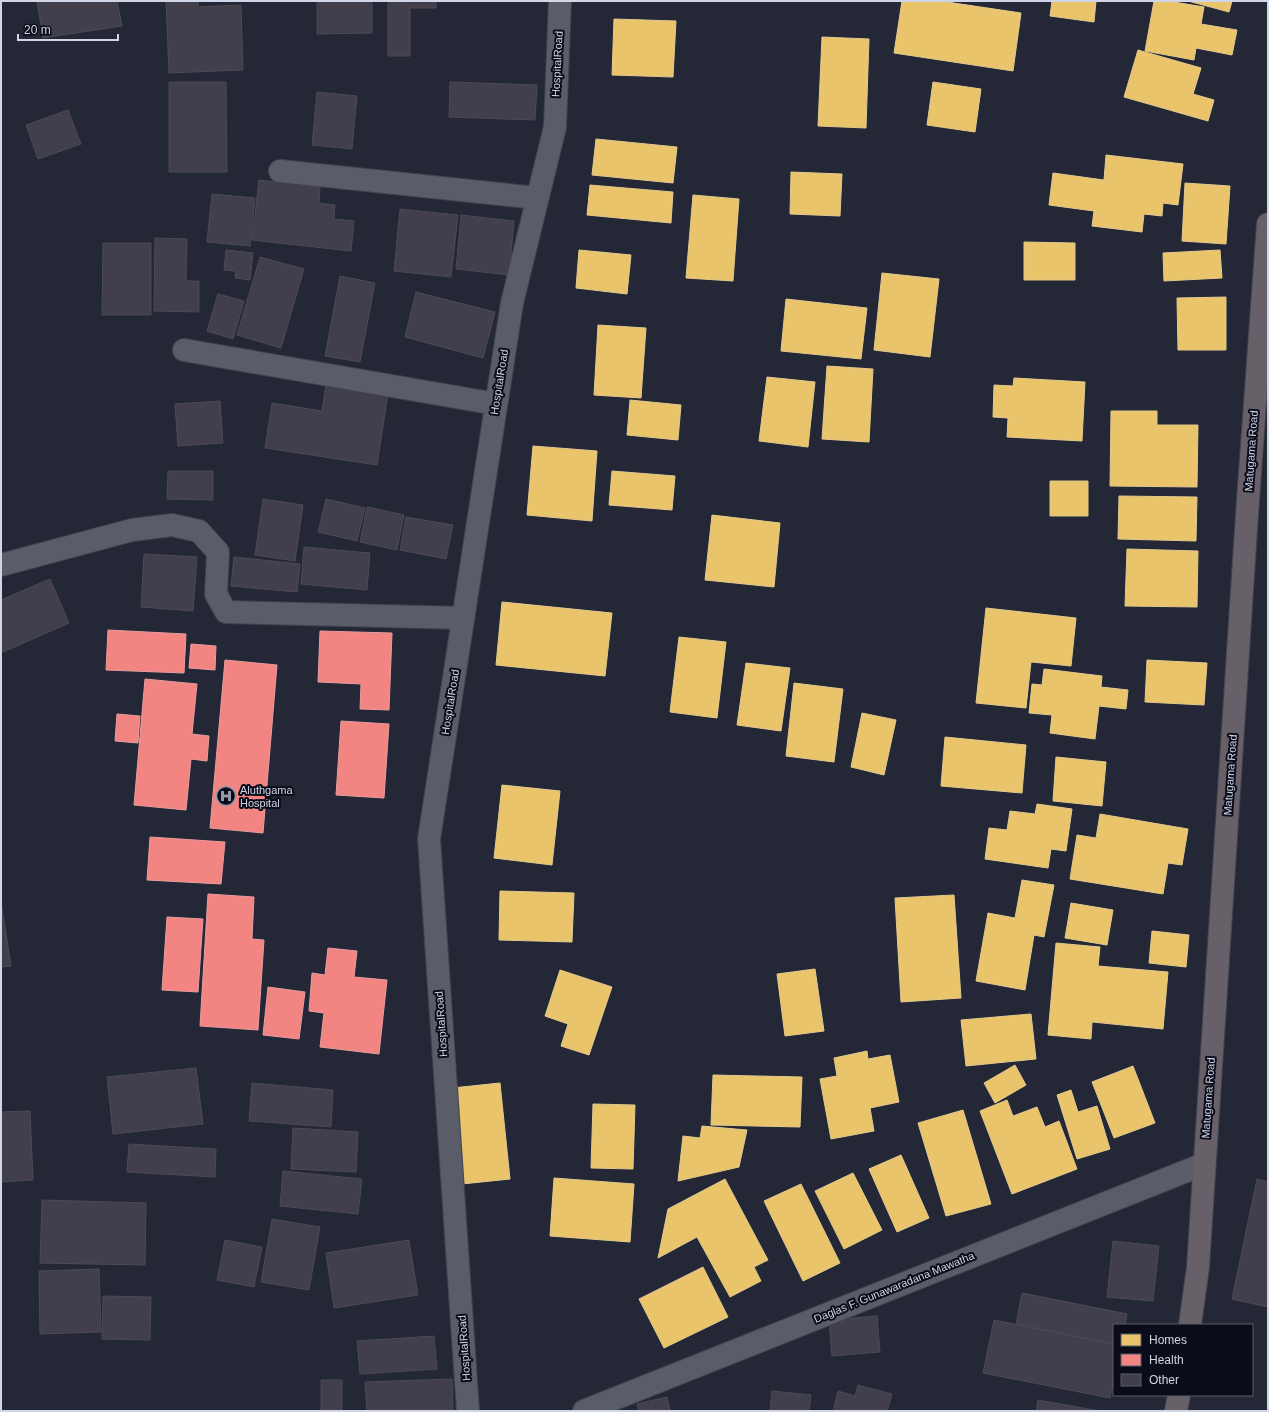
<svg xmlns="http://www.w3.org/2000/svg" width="1269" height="1412" viewBox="0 0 1269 1412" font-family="Helvetica,sans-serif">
<rect width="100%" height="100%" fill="#242735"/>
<!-- homes -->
<path fill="#e9c46a" stroke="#e2c990" d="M 902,1 L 940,1 L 1021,13 L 1013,71 L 894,53 Z
M 1052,1 L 1096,1 L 1094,22 L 1050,16 Z
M 1154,1 L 1168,1 L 1204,7 L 1201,24 L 1237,30 L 1232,55 L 1196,48 L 1194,60 L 1145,51 Z
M 1188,1 L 1232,1 L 1229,12 Z
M 614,19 L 676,21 L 673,77 L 612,75 Z
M 822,37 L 869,39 L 866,128 L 818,126 Z
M 1138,50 L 1201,68 L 1193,94 L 1214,100 L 1208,121 L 1124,97 Z
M 933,82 L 981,89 L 975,132 L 927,125 Z
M 596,139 L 677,147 L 673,183 L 592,175 Z
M 1106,155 L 1183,164 L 1178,205 L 1163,203 L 1162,216 L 1144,214 L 1142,232 L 1092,226 L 1094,211 L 1049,205 L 1053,173 L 1104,180 Z
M 791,172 L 842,174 L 840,216 L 790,214 Z
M 1185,183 L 1230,186 L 1226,244 L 1182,241 Z
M 590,185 L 673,192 L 671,223 L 587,215 Z
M 693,195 L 739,199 L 733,281 L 686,278 Z
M 1024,242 L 1075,243 L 1075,280 L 1024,280 Z
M 579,250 L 631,255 L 627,294 L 576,288 Z
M 1220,250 L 1222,278 L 1164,281 L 1163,253 Z
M 882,273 L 939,279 L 930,357 L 874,350 Z
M 1226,297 L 1226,350 L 1178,350 L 1177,298 Z
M 786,299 L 867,308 L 861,359 L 781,351 Z
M 598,325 L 646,328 L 641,398 L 594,395 Z
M 827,366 L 873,369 L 869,442 L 822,439 Z
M 767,377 L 815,382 L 808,447 L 759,441 Z
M 1014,378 L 1085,382 L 1082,441 L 1007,437 L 1008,418 L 993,417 L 994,385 L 1013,386 Z
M 630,400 L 681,405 L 678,440 L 627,435 Z
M 1111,411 L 1157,411 L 1157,425 L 1198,425 L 1197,487 L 1110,486 Z
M 533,446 L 597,451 L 592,521 L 527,515 Z
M 612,471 L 675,476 L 672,510 L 609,505 Z
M 1050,481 L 1088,481 L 1088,516 L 1050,516 Z
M 1119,496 L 1197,497 L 1196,541 L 1118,539 Z
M 712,515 L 780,523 L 774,587 L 705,580 Z
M 1127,549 L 1198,551 L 1197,607 L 1125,606 Z
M 502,602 L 612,613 L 605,676 L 496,665 Z
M 986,608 L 1076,618 L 1071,666 L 1031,662 L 1026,708 L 976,703 Z
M 679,637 L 726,642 L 717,718 L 670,712 Z
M 1147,660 L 1207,663 L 1204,705 L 1145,702 Z
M 746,663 L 790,668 L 781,731 L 737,725 Z
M 1044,669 L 1102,676 L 1101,687 L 1128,690 L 1126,709 L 1099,706 L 1095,739 L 1050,733 L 1052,715 L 1029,713 L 1032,684 L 1042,685 Z
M 794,683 L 843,689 L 834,762 L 786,756 Z
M 862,713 L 896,720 L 884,775 L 851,767 Z
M 945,737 L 1026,745 L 1022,793 L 941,786 Z
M 1056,757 L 1106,762 L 1102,806 L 1053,801 Z
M 502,785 L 560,791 L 552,865 L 494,858 Z
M 1037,804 L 1072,809 L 1066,851 L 1051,849 L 1048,868 L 985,859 L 989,828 L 1007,830 L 1010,811 L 1035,814 Z
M 1100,814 L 1188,829 L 1182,865 L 1168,863 L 1163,894 L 1070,879 L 1077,835 L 1096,838 Z
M 1022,880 L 1054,885 L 1044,937 L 1034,935 L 1025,990 L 976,981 L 988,913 L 1015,918 Z
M 500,891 L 574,893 L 572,942 L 499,940 Z
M 954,895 L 961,998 L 901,1002 L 895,898 Z
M 1071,903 L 1113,910 L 1107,945 L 1065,938 Z
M 1152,931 L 1189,935 L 1186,967 L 1149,963 Z
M 1056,943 L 1100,947 L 1098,966 L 1168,972 L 1163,1029 L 1092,1022 L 1091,1039 L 1048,1035 Z
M 815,969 L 824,1031 L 785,1036 L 777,974 Z
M 560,970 L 612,987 L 589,1055 L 561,1046 L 568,1024 L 545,1016 Z
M 1031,1014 L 1036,1059 L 966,1066 L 961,1020 Z
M 867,1051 L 868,1059 L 890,1055 L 899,1102 L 870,1108 L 874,1131 L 831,1139 L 820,1079 L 837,1076 L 834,1058 Z
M 1015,1065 L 1026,1085 L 995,1103 L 984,1083 Z
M 1133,1066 L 1155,1123 L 1114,1138 L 1092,1082 Z
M 713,1075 L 802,1077 L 800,1127 L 711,1125 Z
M 500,1083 L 510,1179 L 462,1184 L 452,1088 Z
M 1071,1090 L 1078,1112 L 1097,1106 L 1110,1149 L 1077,1159 L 1057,1095 Z
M 1007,1100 L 1013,1116 L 1037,1107 L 1045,1127 L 1059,1121 L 1077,1169 L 1012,1194 L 980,1111 Z
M 593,1104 L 635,1105 L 633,1169 L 591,1168 Z
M 963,1110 L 991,1204 L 946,1216 L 918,1123 Z
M 702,1126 L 747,1130 L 739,1167 L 678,1181 L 683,1136 L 700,1138 Z
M 901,1155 L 929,1218 L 897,1232 L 869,1169 Z
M 853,1173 L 882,1230 L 844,1249 L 815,1191 Z
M 554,1178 L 634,1184 L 630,1242 L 550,1236 Z
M 725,1179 L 768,1260 L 754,1267 L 761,1281 L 730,1297 L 697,1237 L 658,1258 L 668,1209 Z
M 801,1184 L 840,1263 L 803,1281 L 764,1201 Z
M 703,1267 L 728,1317 L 664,1348 L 639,1299 Z"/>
<!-- health -->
<path fill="#f28482" stroke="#e89da0" d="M 108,630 L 186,634 L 184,673 L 106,670 Z
M 320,631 L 392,633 L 389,710 L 360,709 L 361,684 L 318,682 Z
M 191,644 L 216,646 L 215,670 L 189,668 Z
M 225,660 L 277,665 L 263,833 L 210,828 Z
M 145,679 L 197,684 L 192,734 L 209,736 L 207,761 L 191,759 L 186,810 L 134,805 Z
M 117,714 L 140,716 L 138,743 L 115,741 Z
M 341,721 L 389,724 L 384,798 L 336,795 Z
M 150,837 L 225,842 L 221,884 L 147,880 Z
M 208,894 L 254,897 L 252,939 L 264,940 L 258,1030 L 200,1026 Z
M 167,917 L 203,919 L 198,992 L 162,990 Z
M 328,948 L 357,951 L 354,977 L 387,980 L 379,1054 L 320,1047 L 324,1013 L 309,1011 L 312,973 L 325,975 Z
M 268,987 L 305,992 L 299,1039 L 263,1035 Z"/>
<!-- building -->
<path fill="#413f4b" stroke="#4d4a57" d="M 37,1 L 117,1 L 122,26 L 43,38 Z
M 166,1 L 198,1 L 198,7 L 241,5 L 243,70 L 169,73 Z
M 317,1 L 372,1 L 372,33 L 317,34 Z
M 388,1 L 436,1 L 436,8 L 410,8 L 410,56 L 388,56 Z
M 169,82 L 226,82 L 227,172 L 169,172 Z
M 450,82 L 537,85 L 535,120 L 449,117 Z
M 317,92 L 357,96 L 352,149 L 312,145 Z
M 68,110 L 81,144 L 38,159 L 26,125 Z
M 259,180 L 320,187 L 319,203 L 335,205 L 334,219 L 354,221 L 351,251 L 252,240 Z
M 212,194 L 255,198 L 250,246 L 207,242 Z
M 400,209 L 458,215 L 451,277 L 394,271 Z
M 461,215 L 514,221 L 509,275 L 456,269 Z
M 155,238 L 187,239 L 186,281 L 199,281 L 199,312 L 154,311 Z
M 103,243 L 151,243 L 151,315 L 102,315 Z
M 226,250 L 253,253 L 250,280 L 235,278 L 236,271 L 224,270 Z
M 260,257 L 304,269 L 281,348 L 237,335 Z
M 340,276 L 375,283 L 360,362 L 325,356 Z
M 416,292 L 495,312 L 483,358 L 405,337 Z
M 218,294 L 244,301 L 233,339 L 207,331 Z
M 326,384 L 388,394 L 377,465 L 265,448 L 272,403 L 322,411 Z
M 220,401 L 223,443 L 178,446 L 175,404 Z
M 168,471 L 213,471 L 213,500 L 167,499 Z
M 263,499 L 303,505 L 295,561 L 255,555 Z
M 326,499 L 365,508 L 357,541 L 318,532 Z
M 367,507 L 404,515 L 397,550 L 360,542 Z
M 406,517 L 453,525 L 446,559 L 400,550 Z
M 304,547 L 370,553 L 367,590 L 301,584 Z
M 144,554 L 197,557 L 193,611 L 141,607 Z
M 234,557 L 300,564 L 297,592 L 231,586 Z
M 50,579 L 69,623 L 3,652 L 1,647 L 1,600 Z
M 1,902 L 11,966 L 1,967 Z
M 196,1068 L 203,1124 L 113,1134 L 107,1077 Z
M 252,1083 L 333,1090 L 331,1127 L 249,1121 Z
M 30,1111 L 33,1180 L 1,1182 L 1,1112 Z
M 293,1128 L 358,1132 L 356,1172 L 291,1169 Z
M 129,1144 L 216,1149 L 215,1177 L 127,1172 Z
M 283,1171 L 362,1179 L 358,1214 L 280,1206 Z
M 1257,1179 L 1268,1182 L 1268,1307 L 1232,1299 Z
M 42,1200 L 146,1203 L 145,1265 L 40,1263 Z
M 272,1219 L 320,1227 L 309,1290 L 261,1282 Z
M 225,1240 L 262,1247 L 254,1287 L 217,1280 Z
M 409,1240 L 418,1295 L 334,1308 L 326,1253 Z
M 1113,1241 L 1159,1246 L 1153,1301 L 1107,1297 Z
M 99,1269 L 101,1332 L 40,1334 L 39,1271 Z
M 1022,1293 L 1127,1314 L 1125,1325 L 1114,1325 L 1114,1344 L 1016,1324 Z
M 103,1296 L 151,1297 L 150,1340 L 102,1339 Z
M 877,1316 L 880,1352 L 832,1356 L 829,1320 Z
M 994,1320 L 1114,1344 L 1114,1379 L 1110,1398 L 983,1373 Z
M 434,1336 L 437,1369 L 360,1374 L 357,1341 Z
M 452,1379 L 453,1411 L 367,1411 L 365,1382 Z
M 321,1380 L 342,1380 L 342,1411 L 321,1411 Z
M 858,1385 L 892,1394 L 887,1411 L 833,1411 L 838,1391 L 855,1396 Z
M 772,1391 L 811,1395 L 809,1411 L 770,1411 Z
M 667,1397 L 670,1411 L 639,1411 L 637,1404 Z
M 1038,1400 L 1100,1411 L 1036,1411 Z"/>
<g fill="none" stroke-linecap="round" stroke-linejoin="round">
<defs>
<path id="minor" d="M 280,171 L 537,198
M 184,350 L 496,404
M 1,565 L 132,530 L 172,525 L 199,531 L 218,552 L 216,594 L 226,612 L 463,618
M 468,1411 L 429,839 L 512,303 L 555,127 L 560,1
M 584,1411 L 1204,1164"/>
<path id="primary" d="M 1190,1325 L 1198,1267 L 1247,514 L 1268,224
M 1176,1411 L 1179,1395"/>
</defs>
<!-- minor casing -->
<use href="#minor" stroke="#414450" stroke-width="24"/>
<!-- primary casing -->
<use href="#primary" stroke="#414450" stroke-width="24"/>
<!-- minor -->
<use href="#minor" stroke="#5a5d67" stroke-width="22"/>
<!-- primary -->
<use href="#primary" stroke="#676068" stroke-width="22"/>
</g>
<!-- icons -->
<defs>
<symbol id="hospital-ring" viewBox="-11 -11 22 22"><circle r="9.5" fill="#0a0d19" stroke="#9499a9" stroke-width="1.5"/><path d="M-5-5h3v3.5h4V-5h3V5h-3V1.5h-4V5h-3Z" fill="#9499a9"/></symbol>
</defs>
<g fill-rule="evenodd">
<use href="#hospital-ring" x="215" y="785" width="22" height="22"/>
</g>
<g text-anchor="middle" stroke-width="4" stroke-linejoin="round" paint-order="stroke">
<!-- street labels -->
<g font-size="11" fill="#d0d6e7" stroke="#0a0d19">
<text transform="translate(557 64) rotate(-87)" y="4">HospitalRoad</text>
<text transform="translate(499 382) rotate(-81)" y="4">HospitalRoad</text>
<text transform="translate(1251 451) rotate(-86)" y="4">Matugama Road</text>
<text transform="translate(450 702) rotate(-81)" y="4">HospitalRoad</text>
<text transform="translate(1230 775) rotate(-86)" y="4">Matugama Road</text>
<text transform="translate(441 1024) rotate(-94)" y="4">HospitalRoad</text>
<text transform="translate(1208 1098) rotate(-86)" y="4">Matugama Road</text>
<text transform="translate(894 1287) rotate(-22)" y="4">Daglas F. Gunawaradana Mawatha</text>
<text transform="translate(464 1348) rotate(-94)" y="4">HospitalRoad</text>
</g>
<!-- poi labels -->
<g font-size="11" fill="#d0d6e7" stroke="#0a0d19" text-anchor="start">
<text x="240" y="794">Aluthgama<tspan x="240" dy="13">Hospital</tspan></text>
</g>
</g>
<!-- border -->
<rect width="1269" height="1412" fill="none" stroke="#d0d6e7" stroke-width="4"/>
<!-- legend -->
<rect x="1113" y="1324" width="140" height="72" fill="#0a0d19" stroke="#595d6b"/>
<rect x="1121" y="1334" width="20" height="12" fill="#e9c46a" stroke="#595d6b"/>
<text x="1149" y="1344" font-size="12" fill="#d0d6e7">Homes</text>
<rect x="1121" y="1354" width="20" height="12" fill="#f28482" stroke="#595d6b"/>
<text x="1149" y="1364" font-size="12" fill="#d0d6e7">Health</text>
<rect x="1121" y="1374" width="20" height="12" fill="#413f4b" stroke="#595d6b"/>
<text x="1149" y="1384" font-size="12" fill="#d0d6e7">Other</text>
<!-- scale -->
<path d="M18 34v6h100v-6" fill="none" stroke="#d0d6e7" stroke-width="2"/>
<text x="24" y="34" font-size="12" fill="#d0d6e7" stroke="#0a0d19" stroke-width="3" paint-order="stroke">20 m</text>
</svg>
